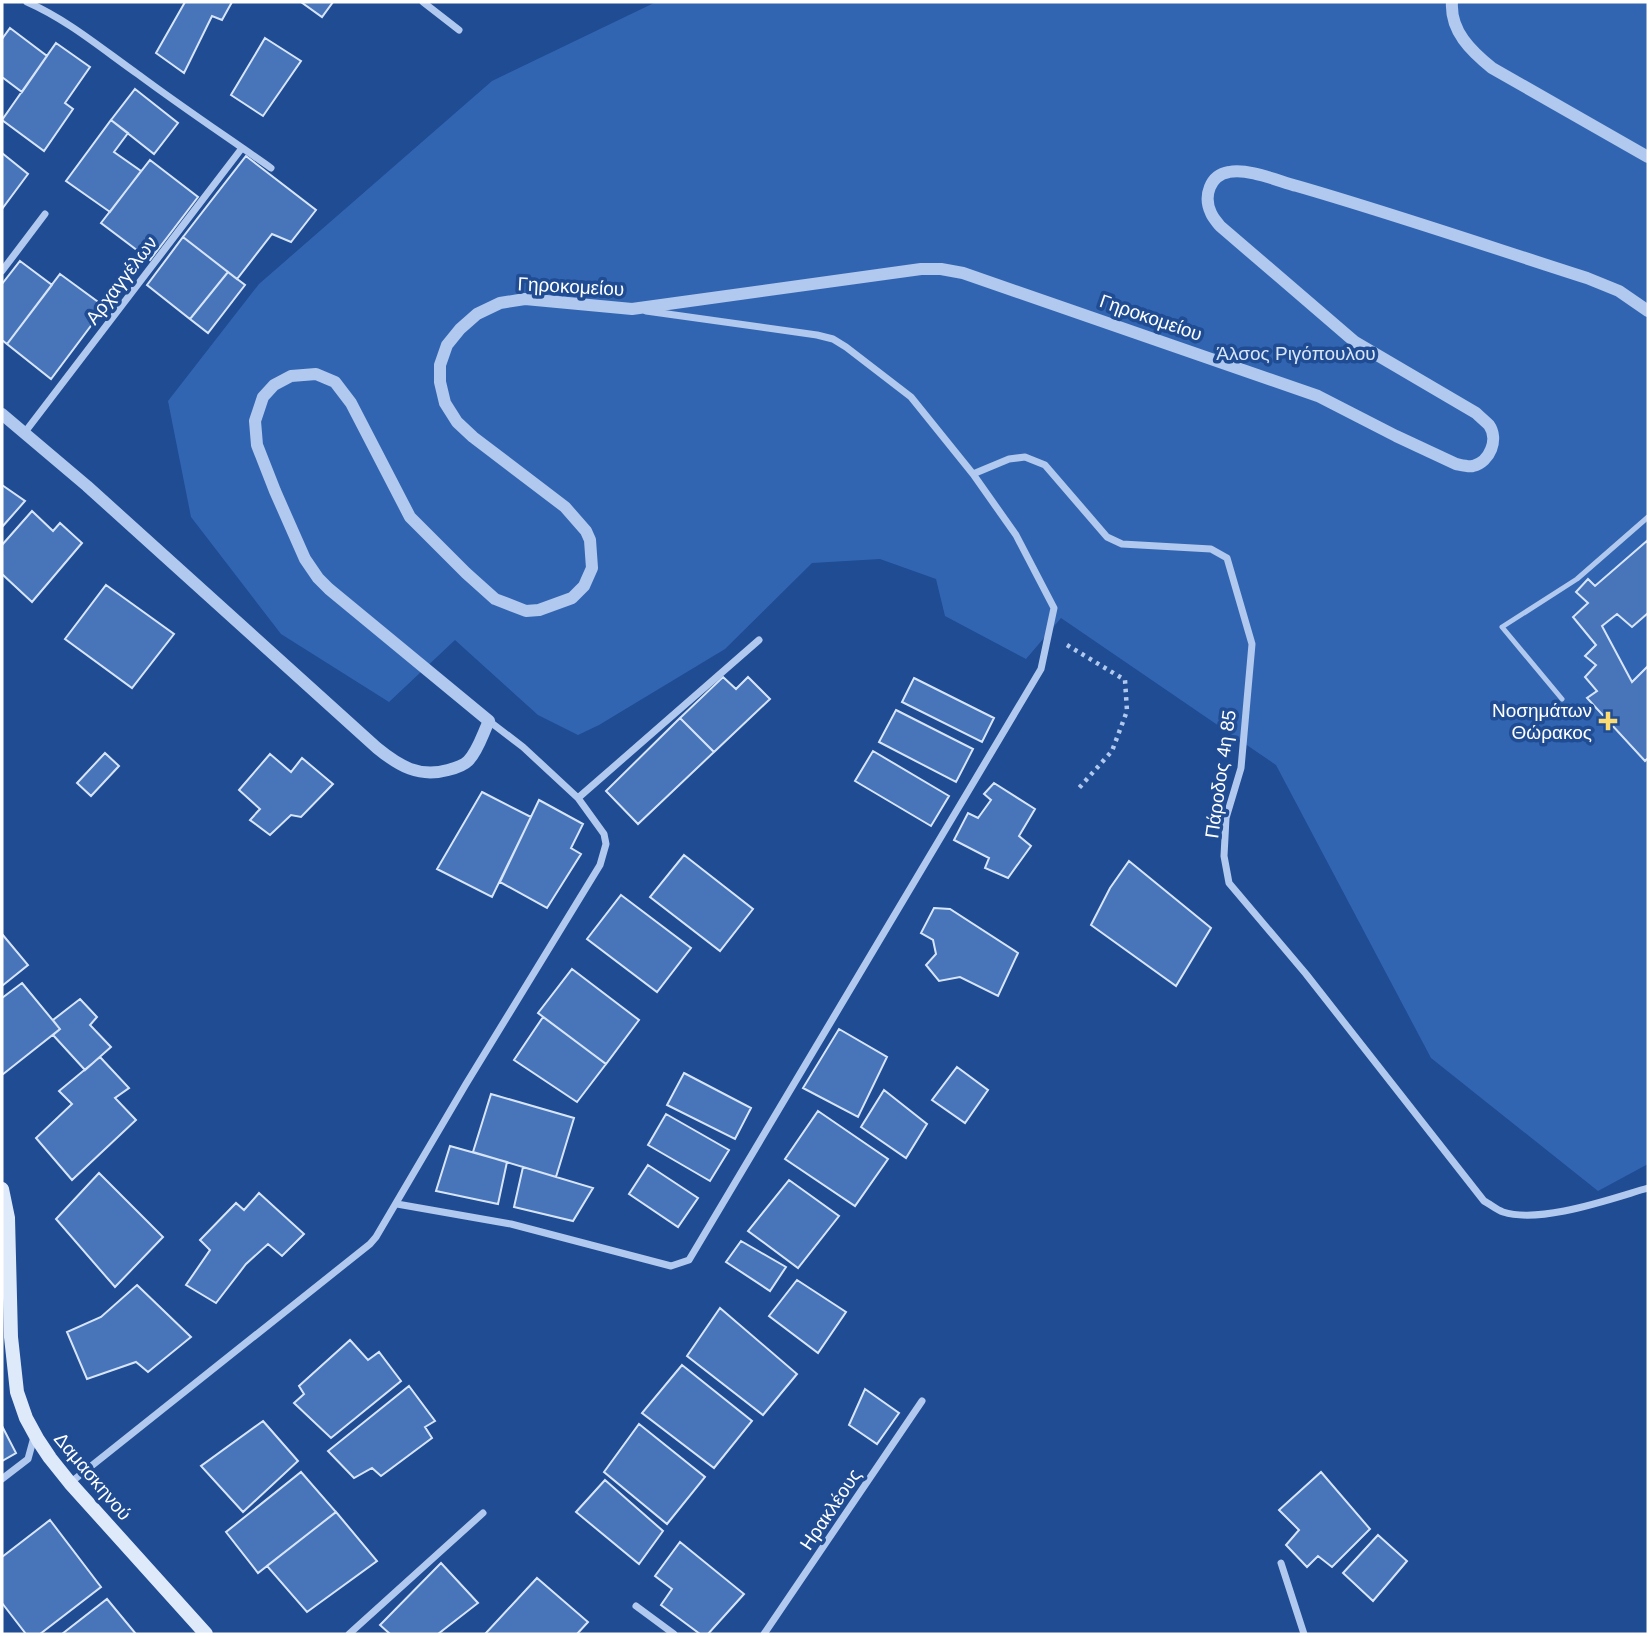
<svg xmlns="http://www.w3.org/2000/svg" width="1650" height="1636" viewBox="0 0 1650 1636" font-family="Helvetica,sans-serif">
<rect width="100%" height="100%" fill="#1f4c93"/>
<!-- green -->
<path fill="#3265b1" d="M 656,2 L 1648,2 L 1648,1164 L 1598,1191 L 1431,1058 L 1276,765 L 1061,618 L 1026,659 L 945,616 L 936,579 L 880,559 L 812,563 L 725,649 L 599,725 L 578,735 L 538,715 L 455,640 L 389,702 L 281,634 L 191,517 L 168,401 L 259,284 L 492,81 Z"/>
<!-- building -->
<path fill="#4875ba" stroke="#d7e5fa" stroke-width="2" d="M 185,2 L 232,2 L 222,20 L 212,16 L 184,73 L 156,53 Z
M 301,2 L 333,2 L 322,17 Z
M 10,28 L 47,56 L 22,92 L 2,77 L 2,39 Z
M 265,38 L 301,61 L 263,116 L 231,95 Z
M 56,43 L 90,67 L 65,103 L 73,109 L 44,151 L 2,120 Z
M 135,89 L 178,123 L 154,154 L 111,120 Z
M 111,120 L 128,133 L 114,152 L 141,171 L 110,212 L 66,181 Z
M 2,153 L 28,174 L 2,209 Z
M 246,156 L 316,210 L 291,242 L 272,234 L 237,279 L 183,237 Z
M 150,160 L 198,197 L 150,260 L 101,223 Z
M 183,237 L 228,272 L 190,319 L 147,285 Z
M 20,261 L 52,285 L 7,344 L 2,340 L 2,284 Z
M 228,272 L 245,285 L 208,333 L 190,319 Z
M 60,274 L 105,307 L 51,379 L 7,344 Z
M 2,485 L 25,501 L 2,527 Z
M 32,511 L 53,531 L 60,523 L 82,543 L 32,602 L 2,574 L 2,545 Z
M 1648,540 L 1648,613 L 1632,627 L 1617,614 L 1602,626 L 1632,682 L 1648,666 L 1648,758 L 1645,761 L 1587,698 L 1597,691 L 1585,677 L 1596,665 L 1585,656 L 1596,645 L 1573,617 L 1588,603 L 1576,592 L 1588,579 L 1595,586 Z
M 106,585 L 174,634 L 132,688 L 65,639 Z
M 723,677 L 736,689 L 748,677 L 770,699 L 714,752 L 680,718 Z
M 914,678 L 994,718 L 982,742 L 902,702 Z
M 896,710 L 973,749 L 956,782 L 879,742 Z
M 680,718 L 714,752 L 638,824 L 606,791 Z
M 873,751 L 949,796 L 931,826 L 855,781 Z
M 105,753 L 119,766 L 91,796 L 77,783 Z
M 270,754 L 291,772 L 302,758 L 333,784 L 301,817 L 291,815 L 270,835 L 250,820 L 260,809 L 239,790 Z
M 994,783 L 1035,809 L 1019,836 L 1031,846 L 1008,878 L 985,868 L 989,858 L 954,840 L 968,813 L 978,818 L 991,800 L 984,794 Z
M 482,792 L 531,817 L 492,897 L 437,869 Z
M 539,800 L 583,824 L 571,848 L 581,854 L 547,908 L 500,882 Z
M 684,855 L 753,909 L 720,951 L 650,897 Z
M 1129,861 L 1211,928 L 1176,986 L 1091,925 L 1110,888 Z
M 621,895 L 691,948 L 657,992 L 587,939 Z
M 934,908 L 950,909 L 1018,953 L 998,996 L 960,977 L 939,981 L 926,965 L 936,954 L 933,940 L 921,933 Z
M 2,934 L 28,965 L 2,986 Z
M 572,969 L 639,1020 L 606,1064 L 538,1013 Z
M 22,983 L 60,1029 L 2,1075 L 2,998 Z
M 80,999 L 97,1017 L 90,1025 L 111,1047 L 85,1070 L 53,1035 L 60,1029 L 53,1020 Z
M 543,1017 L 606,1064 L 577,1102 L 514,1060 Z
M 839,1029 L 887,1057 L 858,1117 L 803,1088 Z
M 100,1057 L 129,1088 L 115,1098 L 136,1120 L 72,1180 L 36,1138 L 72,1104 L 59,1091 Z
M 957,1067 L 988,1090 L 965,1123 L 932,1100 Z
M 684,1073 L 751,1108 L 735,1139 L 667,1105 Z
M 884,1090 L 927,1124 L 906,1158 L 861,1127 Z
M 491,1094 L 574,1118 L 556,1177 L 473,1152 Z
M 818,1111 L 888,1159 L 855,1206 L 785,1159 Z
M 666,1114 L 729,1150 L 710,1181 L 648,1145 Z
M 450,1146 L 507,1162 L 498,1204 L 436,1191 Z
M 648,1165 L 698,1198 L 678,1227 L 629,1194 Z
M 523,1167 L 593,1188 L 573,1221 L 514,1207 Z
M 99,1173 L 163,1237 L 115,1287 L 56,1219 Z
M 789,1180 L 839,1216 L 798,1268 L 748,1231 Z
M 259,1193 L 304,1234 L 282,1256 L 268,1244 L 246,1264 L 216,1303 L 186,1285 L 210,1250 L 200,1240 L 236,1203 L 244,1210 Z
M 741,1241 L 786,1267 L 770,1291 L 726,1262 Z
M 797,1280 L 846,1312 L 818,1353 L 769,1316 Z
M 137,1285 L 191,1337 L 148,1372 L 136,1362 L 87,1379 L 67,1332 L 101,1317 Z
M 720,1308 L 797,1374 L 763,1415 L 687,1356 Z
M 350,1340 L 368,1360 L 379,1352 L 401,1381 L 331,1438 L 294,1403 L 304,1394 L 299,1386 Z
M 682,1365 L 752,1421 L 714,1468 L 642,1413 Z
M 409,1386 L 435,1421 L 425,1427 L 432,1438 L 381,1476 L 372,1468 L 354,1478 L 328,1451 Z
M 865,1389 L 899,1413 L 877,1444 L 849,1425 Z
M 263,1421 L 298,1461 L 243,1512 L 201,1466 Z
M 639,1424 L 705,1477 L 667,1524 L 604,1472 Z
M 2,1426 L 16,1453 L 2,1461 Z
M 301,1472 L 336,1512 L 258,1573 L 226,1532 Z
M 1321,1472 L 1370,1529 L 1332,1567 L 1318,1556 L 1307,1567 L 1286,1545 L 1299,1530 L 1279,1510 Z
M 605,1480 L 663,1531 L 639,1564 L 576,1512 Z
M 336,1512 L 377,1561 L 307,1612 L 267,1566 Z
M 50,1520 L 101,1587 L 40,1634 L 26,1634 L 2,1603 L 2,1557 Z
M 1378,1535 L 1407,1561 L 1373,1601 L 1343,1573 Z
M 680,1542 L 744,1594 L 708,1634 L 700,1634 L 661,1605 L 672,1589 L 655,1576 Z
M 441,1563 L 478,1603 L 438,1634 L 390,1634 L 380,1625 Z
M 537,1578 L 588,1622 L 577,1634 L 485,1634 Z
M 107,1599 L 136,1634 L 62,1634 Z"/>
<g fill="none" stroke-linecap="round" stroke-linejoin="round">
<!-- path -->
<path stroke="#b1c9ee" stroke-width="4.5" stroke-dasharray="3.5 5" stroke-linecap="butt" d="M 1067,645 L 1125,680 L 1127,711 L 1112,751 L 1079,788"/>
<!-- service -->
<path stroke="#b1c9ee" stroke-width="5" d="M 1562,699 L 1502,627 L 1577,579 L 1648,517"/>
<!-- minor -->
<path stroke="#b1c9ee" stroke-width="7" d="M 27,2 C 68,20 102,49 139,75 C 182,107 227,137 271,168
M 423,2 L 459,30
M 2,271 L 45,214
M 25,432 L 242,148
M 973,474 L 1009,459 L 1025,457 L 1045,465 L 1107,537 L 1122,544 L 1211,549 L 1227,558 L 1252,644 L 1241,768 L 1226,818 L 1224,856 L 1229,883 L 1306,974 L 1484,1201 C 1490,1204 1497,1210 1503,1212 C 1541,1224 1610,1199 1648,1188
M 578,798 L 759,640
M 397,1204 L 511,1224 L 671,1266 L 689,1260 L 1041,669 L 1054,608 L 1016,535 L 973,474 L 911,397 L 846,347 L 833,339 L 817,335 L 646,311
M 2,1479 L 28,1459 L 34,1437
M 70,1483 L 370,1244 L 376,1237 L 466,1084 L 600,865 L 606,844 L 604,834 L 578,798 L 523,747 L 489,721
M 1281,1563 L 1304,1634
M 636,1606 L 674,1634
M 349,1634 L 483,1513
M 764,1634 L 922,1401"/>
<!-- tertiary -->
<path stroke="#b1c9ee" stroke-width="12" d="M 1452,2 C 1450,31 1471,51 1492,68 L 1648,157
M 2,414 L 87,486 L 377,748 C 399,766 419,778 448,770 C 456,768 463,766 468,761 C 478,751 483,733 489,721 L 329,589 L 318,578 L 305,559 L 275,491 L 257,445 L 255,421 L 263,397 L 274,385 L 291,376 L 316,374 L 335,382 L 351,403 L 410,517 L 466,573 L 495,599 L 526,611 L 539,610 L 572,598 L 584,586 L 592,568 L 590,540 L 586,531 L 565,507 L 473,437 L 457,422 L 445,403 L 440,382 L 440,365 L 447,345 L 460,329 L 477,314 L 500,303 L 525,299 L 632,309 L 921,269 L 941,269 L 963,273 L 1318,396 L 1396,436 L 1456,464 C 1461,465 1468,467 1473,466 C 1490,462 1499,439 1489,425 C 1485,421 1480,417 1476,413 L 1355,342 L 1220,226 C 1217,222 1213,218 1211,213 C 1203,196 1210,175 1229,172 C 1248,168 1278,181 1297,186 C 1394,214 1490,247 1587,278 L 1619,291 L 1648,311"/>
<!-- secondary -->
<path stroke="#dee9fa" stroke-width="14" d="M 2,1189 L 8,1218 L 11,1337 L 17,1392 L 26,1418 L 38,1440 L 50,1458 L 70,1483 L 206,1634"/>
</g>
<!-- markers -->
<path fill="#fcdb71" stroke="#1f4c93" stroke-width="2.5" d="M1604.5 710.5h7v7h7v7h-7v7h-7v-7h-7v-7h7z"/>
<g text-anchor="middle" stroke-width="7" stroke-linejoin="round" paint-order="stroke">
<!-- street labels -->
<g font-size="19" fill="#fff" stroke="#1f4c93">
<text transform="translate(121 280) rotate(-53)" y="7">Αρχαγγέλων</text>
<text transform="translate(571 286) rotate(3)" y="7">Γηροκομείου</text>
<text transform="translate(1151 317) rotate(19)" y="7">Γηροκομείου</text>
<text transform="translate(1220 774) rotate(-82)" y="7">Πάροδος 4η 85</text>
<text transform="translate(93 1476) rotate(50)" y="7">Δαμασκηνού</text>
<text transform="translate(830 1509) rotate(-56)" y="7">Ηρακλέους</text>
</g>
<!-- park labels -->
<g font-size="19" fill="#d7e5fa" stroke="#1f4c93">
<text x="1296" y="360">Άλσος Ριγόπουλου</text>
</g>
<!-- poi labels -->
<g font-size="19" fill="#fff" stroke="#1f4c93" text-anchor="end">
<text x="1592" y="717">Νοσημάτων<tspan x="1592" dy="22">Θώρακος</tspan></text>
</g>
</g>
<!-- border -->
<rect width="1650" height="1636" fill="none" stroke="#ffffff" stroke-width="7"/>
</svg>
